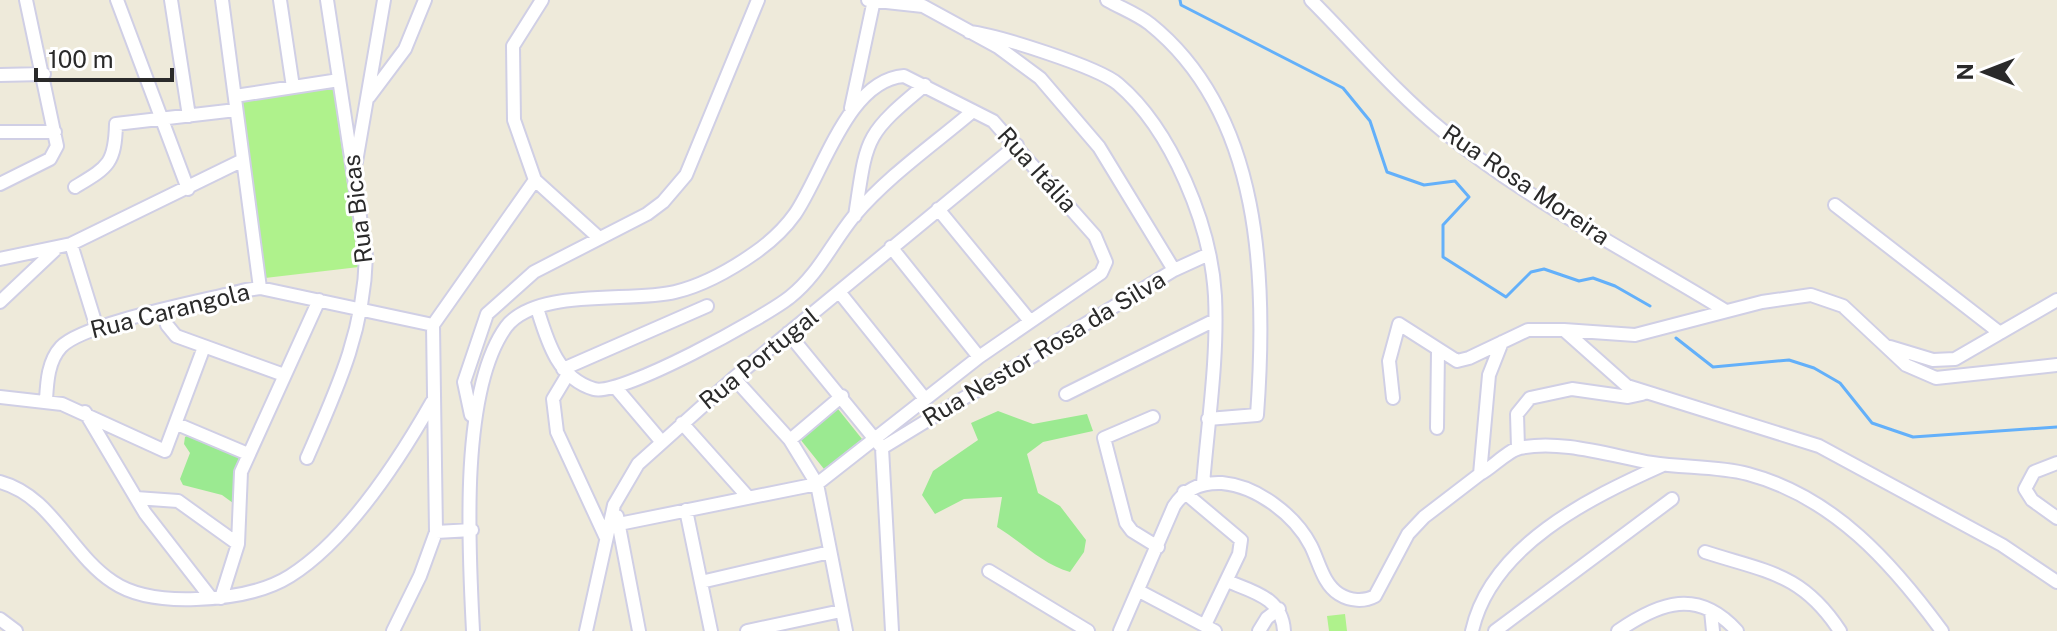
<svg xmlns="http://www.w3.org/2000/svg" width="2057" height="631" viewBox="0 0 2057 631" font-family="'Public Sans',sans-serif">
<rect width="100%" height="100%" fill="#eeeada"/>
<!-- green -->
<path fill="#9bea91" d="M 838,409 L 862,439 L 824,469 L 800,439 Z
M 998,411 L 1033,424 L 1087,414 L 1093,431 L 1043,442 L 1027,454 L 1038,493 L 1060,506 L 1086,540 L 1084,552 L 1070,572 C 1042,564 1022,542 997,527 L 1002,497 L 964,499 L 935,514 L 922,495 L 933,471 L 978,440 L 971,423 Z
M 192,433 L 244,457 L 233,503 L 222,495 L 183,485 L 180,479 L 190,453 L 184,444 L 185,437 Z"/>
<!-- pitch -->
<path fill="#aff28c" d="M 333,87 L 359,267 L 265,278 L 242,99 Z
M 1345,614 L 1347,631 L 1329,631 L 1327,616 Z"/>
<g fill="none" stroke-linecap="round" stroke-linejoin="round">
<!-- stream -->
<path stroke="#63b0fa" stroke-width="3" d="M 1180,0 L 1181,5 L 1343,88 L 1370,121 L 1387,172 L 1424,185 L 1455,181 L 1469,197 L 1443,225 L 1443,257 L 1506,297 L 1531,272 L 1544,269 L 1579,281 L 1593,278 L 1615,286 L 1650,306
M 1676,338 L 1713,367 L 1789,360 L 1814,368 L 1840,383 L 1872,423 L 1913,437 L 2057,427"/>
<defs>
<path id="minor" d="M 117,0 L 188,189
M 171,0 L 189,116
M 222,0 L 260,288
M 280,0 L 293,87
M 542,0 L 513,46 L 514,120 L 535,180 L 598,237
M 868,0 L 923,6 L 998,47 L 1040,78 L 1099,147 L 1174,270
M 1107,0 C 1121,8 1137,14 1150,24 C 1263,115 1267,281 1257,415 L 1208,419
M 1311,0 C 1354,43 1395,92 1442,130 C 1528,201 1632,253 1726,311
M 969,32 C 997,35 1098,67 1118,84 C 1172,130 1211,226 1215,296 C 1218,359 1208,422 1203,484
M 0,75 L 44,74
M 235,96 L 339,80
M 369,97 L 405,49 L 425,0
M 851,108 L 874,0
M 0,132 L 55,132
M 356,162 L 384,0
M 0,184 L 50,159 L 57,146 L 26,0
M 75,187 C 108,167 115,164 116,124 L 236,110
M 1835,205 L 2000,333
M 938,209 L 1030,321
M 855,216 C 867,138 863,136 925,85
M 71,244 L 97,328
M 891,247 L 979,357
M 0,259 L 71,244 L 243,160
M 840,293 L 925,399
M 0,302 L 54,251
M 537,308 C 547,340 557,378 594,389 C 620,397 765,317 790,297 C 818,275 832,243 854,216 C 888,176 933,145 973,111
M 164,312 L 167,325 L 176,336 L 284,375
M 433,325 L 535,180
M 1564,330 L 1635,335 L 1762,302 L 1811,295 L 1843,306 L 1906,365 L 1936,378 L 2057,365
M 788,333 L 882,448 L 892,631
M 1890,347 L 1933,360 L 1955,359 L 2057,300
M 563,369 L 707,306
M 568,374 L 553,399 L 557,432 L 606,538
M 616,388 L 661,441
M 1066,394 L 1215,320
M 0,397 L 62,404 L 165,451 L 204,347
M 1393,398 L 1389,361 L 1399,324 L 1457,361 L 1469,358 L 1528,330 L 1564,330 L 1627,386 L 1819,446 L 2002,545 L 2057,582
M 46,400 C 47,382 48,361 61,347 C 83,323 208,300 246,290 L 260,288 L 433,325
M 85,412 L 145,513 L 211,598
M 471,415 L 464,382 L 487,314 L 534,272 L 647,214 L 663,202 L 686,175 L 758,0
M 1153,417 L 1104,438 L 1126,523 L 1132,531 L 1158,547
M 682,423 L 748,497
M 177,424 L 248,454
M 1437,428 L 1438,350
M 790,440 L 842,396
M 882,448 L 1174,270 L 1209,254
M 1518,448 L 1517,414 L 1530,398 L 1572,389 L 1628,397 L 1642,394
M 307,458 C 337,389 364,332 366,256 L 327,0
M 2057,463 L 2034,472 L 2025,489 L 2032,500 L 2057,518
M 1480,474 C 1492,468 1508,450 1520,448 C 1560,439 1612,456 1652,463 C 1684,468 1717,466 1748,474 C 1834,497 1892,563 1942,631
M 0,482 C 52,496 70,554 113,582 C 135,597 169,600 196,599 C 226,598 263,593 290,576 C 347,540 399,460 432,402
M 1184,492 L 1241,540 L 1239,554 L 1205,625
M 136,498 L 178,501 L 238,544
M 686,510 L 711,631
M 617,516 L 639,631
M 619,524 L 817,484 L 790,440 L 734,378
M 436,532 L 472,530
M 1705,552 C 1767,572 1802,573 1840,631
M 989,571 L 1088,631
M 1227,581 C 1254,592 1282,598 1284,631
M 701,582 L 830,552
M 1139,591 L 1215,631
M 221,598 L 238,544 L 241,472 L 319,300
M 1711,611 L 1713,631
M 0,619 L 16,631
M 393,631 L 420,576 L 436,532 L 433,325
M 473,631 C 469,552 459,392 506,327 C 536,287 632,303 675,292 C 704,285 732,269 756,252 C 770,242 785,228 795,214 C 823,173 848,80 904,76 L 993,121 L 1095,236 L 1106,262 L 1101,273 L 979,357 L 817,484 L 846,631
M 586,631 L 614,505 L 638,464 L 734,378 L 1017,145
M 747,631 L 841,611
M 1120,631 L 1174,506 C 1185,489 1201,482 1222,483 C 1257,486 1295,515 1311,546 C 1319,562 1323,584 1339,594 C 1350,601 1364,602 1375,596 L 1408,534 L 1424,517 L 1480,474 L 1489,375 L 1502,342
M 1259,631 L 1267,618 L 1279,609
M 1472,631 C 1491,546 1589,498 1663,465
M 1495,631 L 1672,499
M 1618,631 C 1660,602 1698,588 1737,631"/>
</defs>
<!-- minor casing -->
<use href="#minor" stroke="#d0cfe5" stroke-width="16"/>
<!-- minor -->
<use href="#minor" stroke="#fff" stroke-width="12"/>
</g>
<g text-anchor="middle" stroke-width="6" stroke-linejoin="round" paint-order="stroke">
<!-- street labels -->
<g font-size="24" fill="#2a2a2a" stroke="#fff">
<text transform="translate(1037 170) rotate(48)" y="8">Rua Itália</text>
<text transform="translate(1526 185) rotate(34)" y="8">Rua Rosa Moreira</text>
<text transform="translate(358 209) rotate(-97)" y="8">Rua Bicas</text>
<text transform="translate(170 311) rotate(-14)" y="8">Rua Carangola</text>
<text transform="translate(1044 349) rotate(-31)" y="8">Rua Nestor Rosa da Silva</text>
<text transform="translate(759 359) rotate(-39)" y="8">Rua Portugal</text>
</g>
</g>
<!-- north arrow -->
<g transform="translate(1985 72) rotate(270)" stroke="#ffffff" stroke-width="6" paint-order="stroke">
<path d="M0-6L14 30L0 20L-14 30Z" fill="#2a2a2a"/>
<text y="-12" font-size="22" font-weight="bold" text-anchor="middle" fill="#2a2a2a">N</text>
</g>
<!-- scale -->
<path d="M36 68v12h136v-12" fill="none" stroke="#2a2a2a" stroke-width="4"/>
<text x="48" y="68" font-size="24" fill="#2a2a2a" stroke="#ffffff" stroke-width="6" paint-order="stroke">100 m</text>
</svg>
